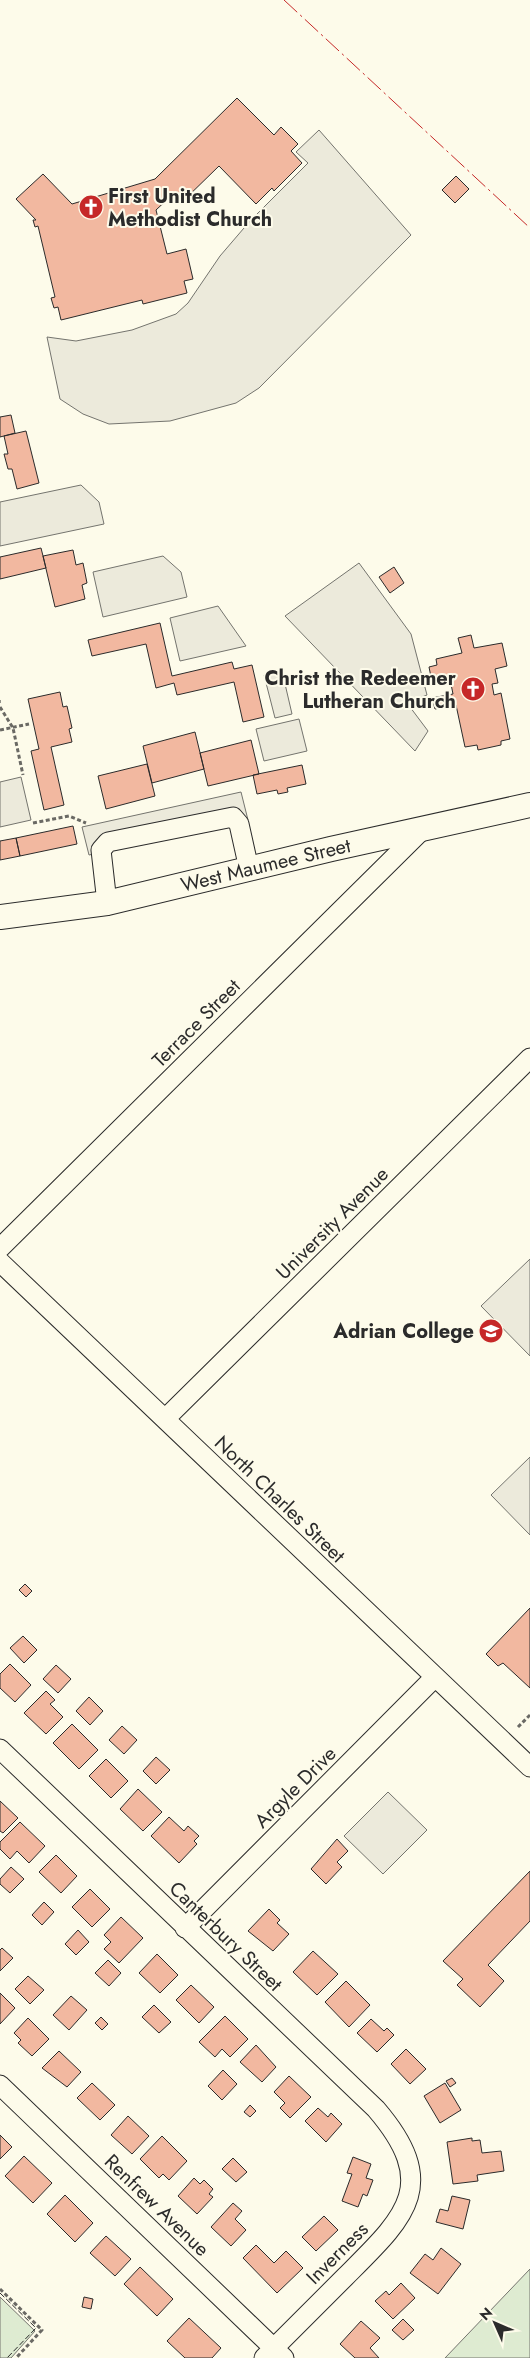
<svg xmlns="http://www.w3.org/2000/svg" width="530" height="2358" viewBox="0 0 530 2358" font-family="Jost,sans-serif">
<rect width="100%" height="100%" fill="#fdfbea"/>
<!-- green -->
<path fill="#deebd1" stroke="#74746e" d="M 530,2269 L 530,2358 L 445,2358 Z
M 0,2297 L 35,2331 L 11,2358 L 0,2358 Z"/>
<!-- parking -->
<path fill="#eceadb" stroke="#74746e" d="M 319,130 L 411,235 L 259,388 L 236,403 L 170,421 L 109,424 L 83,414 L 60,399 L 47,337 L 76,341 L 132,330 L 176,314 L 188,303 L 220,256 L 250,221 L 308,163 L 296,152 Z
M 81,485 L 99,502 L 104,524 L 0,546 L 0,502 Z
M 163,556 L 181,572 L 187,597 L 103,617 L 93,572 Z
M 359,563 L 411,634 L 427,695 L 407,703 L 428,731 L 415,751 L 285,616 Z
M 218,606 L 246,646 L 180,661 L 170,618 Z
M 282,671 L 292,714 L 275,718 L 264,675 Z
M 299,719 L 307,751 L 264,761 L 256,729 Z
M 21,777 L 31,820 L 0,827 L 0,782 Z
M 241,792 L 248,820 L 89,855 L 82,827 Z
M 530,1259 L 530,1356 L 481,1306 Z
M 530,1457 L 530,1535 L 491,1495 Z
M 388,1792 L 427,1830 L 383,1874 L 344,1836 Z"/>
<!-- building -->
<path fill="#f2b8a0" stroke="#2b2b2b" d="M 237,98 L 274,135 L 281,127 L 298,144 L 291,151 L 302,163 L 274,191 L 272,188 L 256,204 L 219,166 L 180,204 L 172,195 L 156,210 L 167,254 L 186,249 L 193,279 L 184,281 L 187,293 L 143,304 L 142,300 L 61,320 L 58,307 L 54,308 L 51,298 L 55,297 L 38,226 L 35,227 L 33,220 L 36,220 L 16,199 L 43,174 L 72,204 L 155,179 Z
M 456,176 L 469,189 L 455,203 L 442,190 Z
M 11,415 L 15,433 L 0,437 L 0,417 Z
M 26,431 L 39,483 L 17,489 L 12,469 L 8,469 L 4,454 L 8,454 L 4,436 Z
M 41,548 L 46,568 L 0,579 L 0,557 Z
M 73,550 L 76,565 L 83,563 L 87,583 L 82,585 L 85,599 L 55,607 L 43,556 Z
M 394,567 L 404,583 L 390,593 L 379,577 Z
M 160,623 L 172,676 L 232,662 L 234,669 L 252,665 L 264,717 L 243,722 L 234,682 L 177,695 L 174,683 L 156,688 L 146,644 L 92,656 L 88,640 Z
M 471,635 L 474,648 L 502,643 L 507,666 L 495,669 L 498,683 L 492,684 L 494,695 L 501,693 L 510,739 L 501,741 L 501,745 L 478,750 L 477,745 L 465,747 L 456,705 L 435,709 L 432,698 L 453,694 L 450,679 L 439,681 L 438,676 L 431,677 L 429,667 L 437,665 L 436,659 L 462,653 L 458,638 Z
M 60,692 L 63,707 L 67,706 L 72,728 L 69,729 L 72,742 L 51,747 L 64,805 L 44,810 L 31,751 L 39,749 L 28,699 Z
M 195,732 L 204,769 L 152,783 L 143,746 Z
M 251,740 L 259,774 L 208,786 L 200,753 Z
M 147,764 L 155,796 L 106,809 L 98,776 Z
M 302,765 L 306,784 L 287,788 L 288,792 L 278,794 L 277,790 L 257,794 L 253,775 Z
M 73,826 L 77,844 L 20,856 L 16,838 Z
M 16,838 L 20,856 L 0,860 L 0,841 Z
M 25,1584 L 32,1591 L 26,1597 L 19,1590 Z
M 530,1608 L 530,1688 L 503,1663 L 498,1666 L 486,1654 Z
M 23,1636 L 37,1650 L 24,1663 L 10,1648 Z
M 10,1664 L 31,1685 L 15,1702 L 0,1688 L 0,1674 Z
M 56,1665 L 71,1679 L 58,1693 L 43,1679 Z
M 46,1691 L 55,1700 L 50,1704 L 63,1717 L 46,1734 L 24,1713 Z
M 89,1697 L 103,1711 L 90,1725 L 76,1711 Z
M 72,1724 L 98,1750 L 79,1769 L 53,1743 Z
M 122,1726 L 137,1740 L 124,1754 L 109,1740 Z
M 156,1757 L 170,1770 L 156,1784 L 143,1771 Z
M 106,1759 L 128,1781 L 111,1798 L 89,1776 Z
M 138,1789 L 162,1812 L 143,1831 L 120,1809 Z
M 0,1801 L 18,1818 L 3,1833 L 0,1831 Z
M 169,1817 L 184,1831 L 188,1826 L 199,1836 L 194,1841 L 197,1844 L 179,1863 L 151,1836 Z
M 20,1822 L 45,1846 L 29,1863 L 17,1851 L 10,1859 L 0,1849 L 0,1842 Z
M 337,1839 L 348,1851 L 337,1862 L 342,1867 L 326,1884 L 311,1869 Z
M 56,1855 L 77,1876 L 61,1893 L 39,1872 Z
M 11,1867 L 24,1879 L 10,1893 L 0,1884 L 0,1879 Z
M 530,1871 L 530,1921 L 488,1965 L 504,1981 L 480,2007 L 457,1985 L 463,1979 L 443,1961 Z
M 90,1889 L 110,1909 L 92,1927 L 72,1907 Z
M 44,1902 L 54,1912 L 42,1925 L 32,1915 Z
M 269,1909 L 280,1920 L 277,1923 L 289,1934 L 273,1951 L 248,1931 Z
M 121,1917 L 143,1938 L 119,1963 L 104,1949 L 111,1942 L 104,1935 Z
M 78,1930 L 89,1942 L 76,1955 L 65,1944 Z
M 2,1948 L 13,1958 L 0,1971 L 0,1950 Z
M 313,1951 L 338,1974 L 317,1995 L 293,1972 Z
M 157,1954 L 178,1975 L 160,1993 L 139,1973 Z
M 108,1960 L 121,1973 L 109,1986 L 95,1973 Z
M 28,1976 L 44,1990 L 30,2004 L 15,1989 Z
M 346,1981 L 370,2005 L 349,2027 L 325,2002 Z
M 191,1985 L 214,2007 L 199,2023 L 176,2000 Z
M 0,1993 L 15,2008 L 0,2024 Z
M 71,1996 L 87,2010 L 69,2030 L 53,2015 Z
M 154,2005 L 171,2022 L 159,2033 L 142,2017 Z
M 225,2016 L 248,2039 L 230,2057 L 222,2049 L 215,2057 L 199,2042 Z
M 101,2017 L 108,2024 L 102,2030 L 95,2023 Z
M 28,2018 L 49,2039 L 32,2056 L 18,2043 L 21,2040 L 14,2033 Z
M 371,2019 L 384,2031 L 387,2028 L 394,2035 L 377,2052 L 357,2033 Z
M 256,2045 L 276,2067 L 262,2082 L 240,2062 Z
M 406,2049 L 426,2069 L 410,2084 L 391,2064 Z
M 59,2051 L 81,2072 L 67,2087 L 42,2068 Z
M 223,2070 L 237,2084 L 222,2100 L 208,2086 Z
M 289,2076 L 311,2097 L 290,2118 L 280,2108 L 285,2103 L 274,2092 Z
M 452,2078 L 456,2083 L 450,2087 L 446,2081 Z
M 92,2083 L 115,2105 L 100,2120 L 77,2098 Z
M 445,2083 L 461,2110 L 440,2123 L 424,2096 Z
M 250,2105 L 256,2111 L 250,2117 L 244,2112 Z
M 318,2108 L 328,2117 L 331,2113 L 342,2124 L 326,2142 L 305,2121 Z
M 128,2116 L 149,2136 L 132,2154 L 111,2135 Z
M 0,2135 L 12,2147 L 0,2159 Z
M 162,2136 L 187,2161 L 169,2180 L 163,2174 L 159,2178 L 140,2159 Z
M 472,2138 L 472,2141 L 480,2140 L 482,2153 L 501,2151 L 504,2171 L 477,2175 L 478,2181 L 453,2184 L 447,2142 Z
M 24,2156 L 52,2183 L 33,2203 L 5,2176 Z
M 353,2157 L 371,2164 L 366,2178 L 373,2180 L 367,2196 L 363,2194 L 358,2207 L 342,2201 L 352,2174 L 347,2173 Z
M 233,2158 L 247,2172 L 236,2182 L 222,2169 Z
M 194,2178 L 200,2184 L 204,2180 L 213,2189 L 209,2194 L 213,2197 L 197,2214 L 178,2196 Z
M 65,2195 L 93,2223 L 75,2242 L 47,2214 Z
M 452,2196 L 470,2200 L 463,2229 L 436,2222 L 440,2209 L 448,2211 Z
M 233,2203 L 242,2211 L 235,2219 L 246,2230 L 231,2246 L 211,2227 Z
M 324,2216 L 338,2230 L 316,2251 L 302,2237 Z
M 106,2236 L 131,2259 L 115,2276 L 90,2253 Z
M 256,2245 L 274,2263 L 286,2251 L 303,2268 L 277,2293 L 243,2258 Z
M 441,2248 L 461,2264 L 438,2294 L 410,2273 L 425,2254 L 433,2260 Z
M 140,2267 L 173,2299 L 157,2316 L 124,2284 Z
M 401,2283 L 415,2298 L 393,2319 L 375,2301 L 386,2291 L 389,2295 Z
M 84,2297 L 93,2299 L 91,2309 L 82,2307 Z
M 189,2318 L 221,2348 L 212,2358 L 185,2358 L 167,2341 Z
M 403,2319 L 414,2330 L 403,2340 L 392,2330 Z
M 361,2321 L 380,2338 L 370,2348 L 379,2358 L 355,2358 L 340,2344 Z"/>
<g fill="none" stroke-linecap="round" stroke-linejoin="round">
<defs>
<path id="minor" d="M 107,903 L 101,850 L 108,842 L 233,817 L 239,824 L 249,869
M 0,1248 L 423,829
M 0,1262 L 530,1767
M 165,1419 L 530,1058
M 0,1749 L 376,2109 C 442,2186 404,2218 345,2277 C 318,2304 291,2331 264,2358
M 185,1928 L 435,1677
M 0,2085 L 284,2358"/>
<g id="major">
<path id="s1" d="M 0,917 L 107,903 L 331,849 L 530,805"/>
</g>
</defs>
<!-- minor casing -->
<use href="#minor" stroke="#2b2b2b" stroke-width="21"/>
<!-- major casing -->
<use href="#major" stroke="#2b2b2b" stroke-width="26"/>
<!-- path -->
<path stroke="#6a6964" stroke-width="3" stroke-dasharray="4 2.5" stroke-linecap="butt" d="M 0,707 L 13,728 L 23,775
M 0,730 L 29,724
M 33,823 L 69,816 L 86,823
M 518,1727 L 530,1715
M 0,2289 L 42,2330 L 16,2358"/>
<!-- minor -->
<use href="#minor" stroke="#fdfbea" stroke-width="19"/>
<!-- major -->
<use href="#major" stroke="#fdfbea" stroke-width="24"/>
<!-- fence -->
<path stroke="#2b2b2b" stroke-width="1" stroke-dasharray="6 2.5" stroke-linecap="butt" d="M 0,700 L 0,703
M 0,2293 L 36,2328 L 7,2358"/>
<!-- power -->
<path stroke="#c62828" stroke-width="1" stroke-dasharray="18 4 2.5 4" stroke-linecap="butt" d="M 284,0 L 530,228"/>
</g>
<!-- icons -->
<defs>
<symbol id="church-disc" viewBox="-11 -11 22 22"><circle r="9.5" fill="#c62828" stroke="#fdfbea"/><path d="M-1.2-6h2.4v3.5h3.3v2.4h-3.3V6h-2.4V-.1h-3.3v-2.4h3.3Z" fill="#fff"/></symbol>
<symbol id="university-disc" viewBox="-11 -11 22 22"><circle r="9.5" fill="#c62828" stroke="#fdfbea"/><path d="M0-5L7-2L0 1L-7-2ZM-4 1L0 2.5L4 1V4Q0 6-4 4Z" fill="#fff"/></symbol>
</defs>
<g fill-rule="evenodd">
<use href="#church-disc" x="77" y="193" width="28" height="28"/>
<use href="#church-disc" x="459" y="675" width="28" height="28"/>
<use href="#university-disc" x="477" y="1317" width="28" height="28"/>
</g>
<g text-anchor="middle" stroke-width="4" stroke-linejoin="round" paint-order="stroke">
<!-- poi labels -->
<g font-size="20" font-weight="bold" fill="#2b2b2b" stroke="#fdfbea" text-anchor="end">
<text x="108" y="203" text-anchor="start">First United<tspan x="108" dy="23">Methodist Church</tspan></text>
<text x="456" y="685">Christ the Redeemer<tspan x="456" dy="23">Lutheran Church</tspan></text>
<text x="474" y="1338">Adrian College</text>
</g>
<!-- street labels -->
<g font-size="20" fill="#2b2b2b" stroke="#fdfbea">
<text dy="7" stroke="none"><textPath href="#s1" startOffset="271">West Maumee Street</textPath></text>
<text transform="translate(196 1023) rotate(-45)" y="7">Terrace Street</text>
<text transform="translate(332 1223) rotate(-45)" y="7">University Avenue</text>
<text transform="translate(280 1499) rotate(44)" y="7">North Charles Street</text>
<text transform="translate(295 1787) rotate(-45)" y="7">Argyle Drive</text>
<text transform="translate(226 1936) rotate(44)" y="7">Canterbury Street</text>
<text transform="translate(157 2205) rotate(44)" y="7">Renfrew Avenue</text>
<text transform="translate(337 2253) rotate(-45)" y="7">Inverness</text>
</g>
</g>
<!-- north arrow -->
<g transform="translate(495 2323) rotate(315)" stroke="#fdfbea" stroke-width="4" paint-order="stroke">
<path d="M0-4L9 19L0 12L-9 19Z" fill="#2b2b2b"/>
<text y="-8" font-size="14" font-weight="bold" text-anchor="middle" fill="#2b2b2b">N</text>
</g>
</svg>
